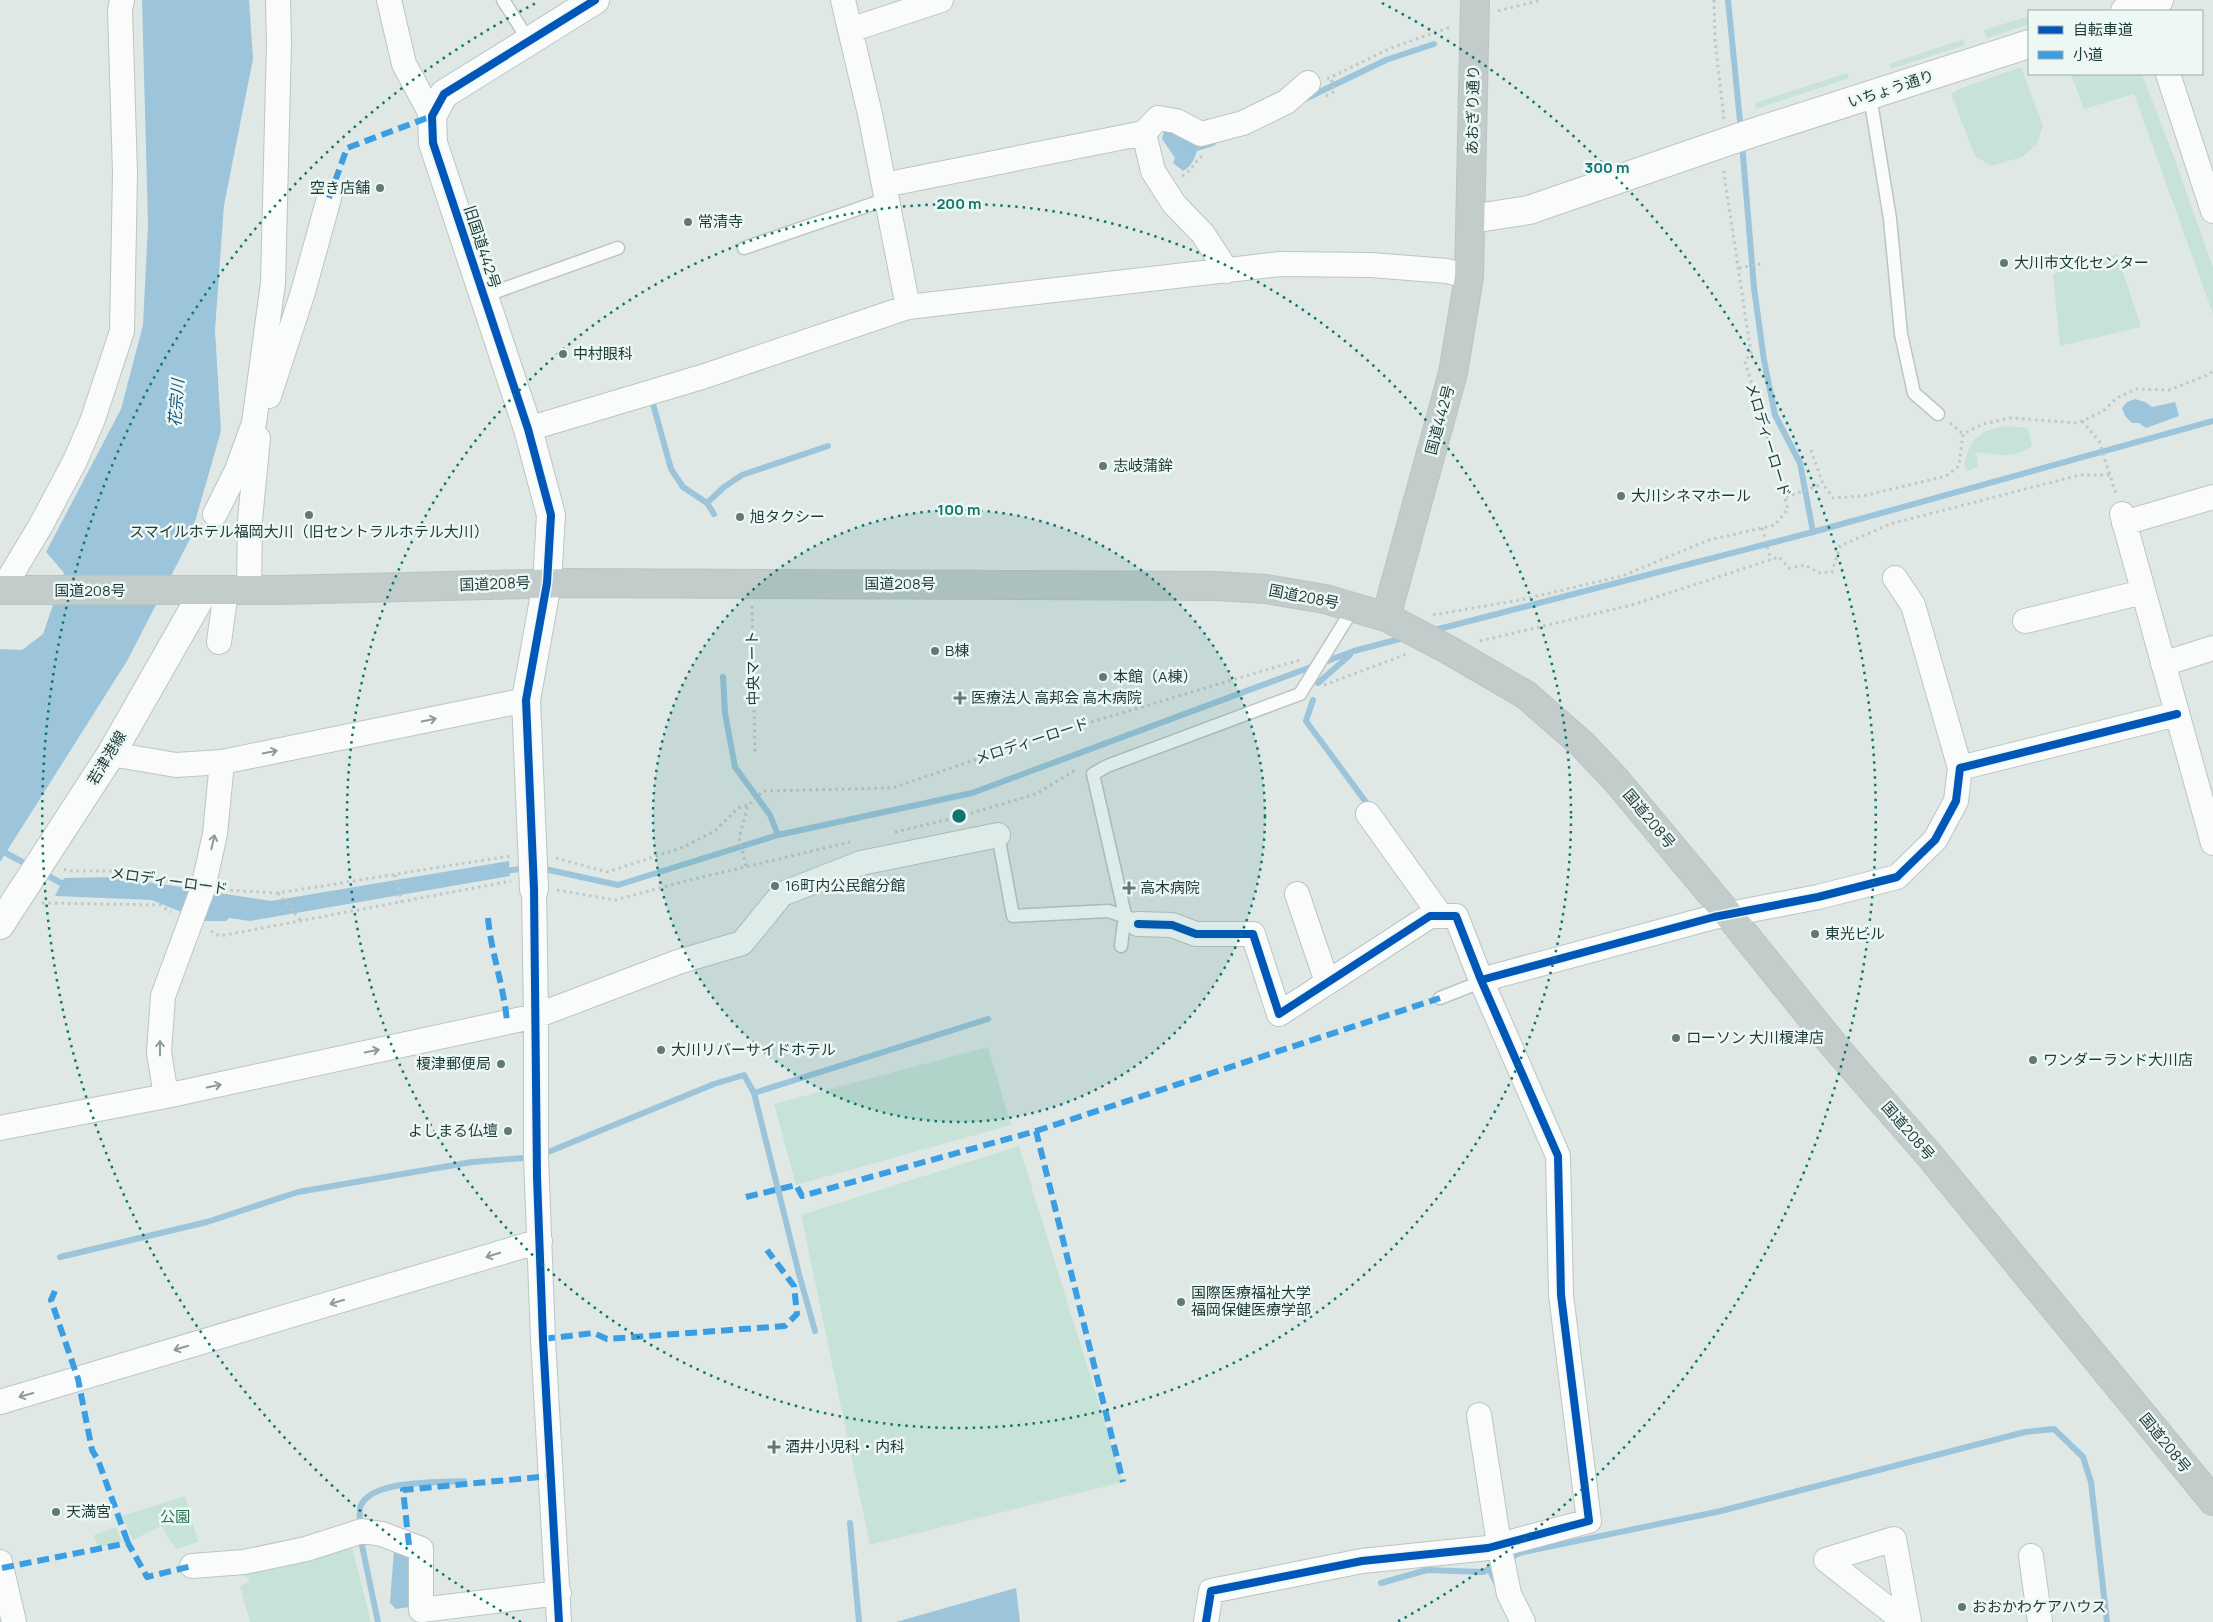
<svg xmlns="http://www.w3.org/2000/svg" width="2213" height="1622" viewBox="0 0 2213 1622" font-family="Manrope,'Noto Sans JP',sans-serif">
<rect width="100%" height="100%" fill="#e0e8e6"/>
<!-- green -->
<path fill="#c7e2d6" d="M 2029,16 L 2029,24 L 1987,38 L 1984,30 Z
M 1964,39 L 1965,45 L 1891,69 L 1889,64 Z
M 2021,67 L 2043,126 L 2037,144 L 2022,157 L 1991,166 L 1975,156 L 1951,94 L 1959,89 Z
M 1847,73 L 1849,78 L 1756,109 L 1755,103 Z
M 2071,74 L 2142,74 L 2172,152 L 2213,267 L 2213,314 L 2134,94 L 2084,109 Z
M 2117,254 L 2141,327 L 2060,346 L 2053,274 Z
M 2008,426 L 2028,428 L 2032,446 C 2014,459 1997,455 1976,452 L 1978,467 L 1967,471 L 1964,465 C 1970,438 1981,429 2008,426 Z
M 988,1047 L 1011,1125 L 796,1185 L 774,1104 Z
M 1019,1146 L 1123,1482 L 870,1545 L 801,1215 Z
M 185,1496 L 198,1542 L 176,1549 L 161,1526 L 133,1540 L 122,1516 Z
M 116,1527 L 122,1542 L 98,1547 L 94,1535 Z
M 351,1544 L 371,1622 L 250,1622 L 240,1586 L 250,1582 L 242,1571 Z"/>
<!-- water -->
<path fill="#9cc5db" d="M 142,0 L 249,0 L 253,59 L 224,205 L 215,330 L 221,431 L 190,539 L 127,661 L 0,862 L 0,649 L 22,650 L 43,634 L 64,573 L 46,552 L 121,409 L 143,325 L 148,225 Z
M 1175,126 L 1198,142 C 1198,152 1193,166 1183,171 L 1173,163 L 1175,158 L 1162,139 L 1164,131 Z
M 2135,399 L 2145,402 L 2152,407 L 2175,402 L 2179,416 L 2146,428 L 2139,423 L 2132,423 L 2125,416 L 2122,408 L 2127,402 Z
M 509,861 L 510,876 L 250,921 L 229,918 L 226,921 L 203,921 L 152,900 L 55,896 L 64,878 L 117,877 L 271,901 Z
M 394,1549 L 413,1552 L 416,1606 L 396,1609 L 390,1603 Z
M 1016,1588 L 1020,1622 L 896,1622 Z"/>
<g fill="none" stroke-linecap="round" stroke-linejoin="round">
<!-- stream -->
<path stroke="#9cc5db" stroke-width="6" d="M 1728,0 L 1741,131
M 1303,100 L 1386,60 L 1434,44
M 1742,143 L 1754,288 L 1764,360 L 1775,415 L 1800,463 L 1813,532
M 1191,150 L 1213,143
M 653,404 L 671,469 L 683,487 L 707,503 L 724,487 L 742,475 L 828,446
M 707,503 L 714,514
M 1431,631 L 1813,532 L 2213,421
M 723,677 L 725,713 L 735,767 L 770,815 L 778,835
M 1318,683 L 1350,655
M 1313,700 L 1306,721 L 1371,809
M 0,850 L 30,866
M 540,868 L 618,885 L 778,835 L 972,793 L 1354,651 L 1407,637
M 503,871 L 528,868
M 41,872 L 63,884 L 68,885
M 60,1257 L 207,1222 L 298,1192 L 472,1162 L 536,1157 L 714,1084 L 744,1075 L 754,1093
M 815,1331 L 799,1274 L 754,1093 L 988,1019
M 850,1523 L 859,1622
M 360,1528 C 361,1521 358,1510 361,1505 C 374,1479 439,1483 464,1481
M 360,1536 L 378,1622
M 1508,1559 L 1519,1553 L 1721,1511 L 2025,1432 L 2054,1429 L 2083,1457 L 2091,1482 L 2107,1622
M 1381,1583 L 1427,1570 L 1483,1572 L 1489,1569 L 1497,1584"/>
<defs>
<path id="service" d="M 503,0 L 529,41
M 1870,96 L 1890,219 L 1901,334 L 1914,393 L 1938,414
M 744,248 L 887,199
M 484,296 L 618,248
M 998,835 L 1013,916 L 1108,911 L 1130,918
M 1121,946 L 1125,915 L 1093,774 L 1107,766 L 1300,694 L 1354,607
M 1440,998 L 1478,983"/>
<path id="minor" d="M 389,0 L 404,64 L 432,116
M 843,0 L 870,114 L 908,307
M 850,30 L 941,0
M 2168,74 L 2213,211
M 1144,133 L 1158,118 L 1176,121 L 1201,134 L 1243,123 L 1286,102 L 1308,83
M 884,185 L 1144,133 L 1153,171 L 1174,204 L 1203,234 L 1227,271
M 269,396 L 303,292 L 329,198
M 528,429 L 705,376 L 908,307 L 1280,264 L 1371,265 L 1447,271 L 1469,277
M 215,514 L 237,470 L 254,423 L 273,283 L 279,42 L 278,0
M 2122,514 L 2213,843
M 2124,523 L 2213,497
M 1895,578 L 1913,605 L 1960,768
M 2,590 L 41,525 L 75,461 L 93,419 L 122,331 L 125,173 L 120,10 L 122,0
M 249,590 L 250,520 L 258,438
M 2025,621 L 2143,592
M 219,642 L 226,591
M 2163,664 L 2213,648
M 111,754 L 176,765 L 222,762 L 526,700
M 1368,814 L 1441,916
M 534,889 L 536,1016 L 536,1157 L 543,1339 L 559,1622
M 1297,894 L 1327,982
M 1138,924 L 1172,925 L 1196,934 L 1253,934 L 1279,1014 L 1430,916 L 1456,916 L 1481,980 L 1714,917 L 1818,897 L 1897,877 L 1935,840 L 1956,801 L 1960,768 L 2177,714
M 166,1096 L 159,1052 L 163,996 L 203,888 L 215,834 L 222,762
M 0,1128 L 166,1096 L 536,1016 L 678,962 L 742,943 L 782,894 L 861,863 L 998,835
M 0,1402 L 540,1241
M 1479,1415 L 1499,1544 L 1509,1594 L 1523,1622
M 2031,1556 L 2040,1622
M 0,1562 L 14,1622
M 192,1566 L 244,1562 L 306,1549 L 362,1531 L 382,1534 L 421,1549 L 421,1610 L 559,1593
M 1206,1622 L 1211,1591 L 1362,1561 L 1488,1548 L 1589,1521 L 1561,1295 L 1558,1156 L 1481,980
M 1905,1622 L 1826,1560 L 1894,1539 L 1909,1622"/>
<path id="tertiary" d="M 2125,11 L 2159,0
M 1471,219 L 1529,210 L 1752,133 L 2029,44
M 534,889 L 526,700 L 547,583 L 551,515 L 528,429 L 433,143 L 432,116 L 444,94 L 595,0"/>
<path id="secondary" d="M 0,925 L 111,754 L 204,591"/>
<path id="trunk" d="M 0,590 L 278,590 L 570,583 L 1217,586 L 1266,589 L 1325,599 L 1386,617 L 1447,649 L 1526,695 L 1581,743 L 1616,780 L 1728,914 L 1836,1048 L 1930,1156 L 2213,1501
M 1386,617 L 1453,373 L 1469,277 L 1475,0"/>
</defs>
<!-- service casing -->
<use href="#service" stroke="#bdc5c3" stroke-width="15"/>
<!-- minor casing -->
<use href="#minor" stroke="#bdc5c3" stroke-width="26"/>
<!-- tertiary casing -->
<use href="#tertiary" stroke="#bdc5c3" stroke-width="30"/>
<!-- secondary casing -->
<use href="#secondary" stroke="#bcc5c3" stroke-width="30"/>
<!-- trunk casing -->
<use href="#trunk" stroke="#bac5c3" stroke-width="30"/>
<!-- path -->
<path stroke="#bec8c7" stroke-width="3" stroke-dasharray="2.5 4" stroke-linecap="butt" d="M 1714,0 L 1715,40 L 1724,119
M 1498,11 L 1541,0
M 1327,79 L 1391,48 L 1451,27
M 1326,96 L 1335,91 L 1331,79
M 1182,176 C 1194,170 1193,161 1203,156
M 1739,268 L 1760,264
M 2082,421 L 2099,441 L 2116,494
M 1950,423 L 1963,434
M 1811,450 L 1823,484 L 1833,498 L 1863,496 L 1946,476 L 1959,466 L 1963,434 L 1983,424 L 2011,418 L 2078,423 L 2103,411 L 2117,398 L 2136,389 L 2169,390 L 2208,375 L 2213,371
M 1786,497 L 1823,484
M 1762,528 L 1771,560
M 752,606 L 755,753
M 1433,615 L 1520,600 L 1622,576 L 1709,540 L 1775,525 L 1788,509 L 1745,361 L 1751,353 L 1723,167
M 1480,641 L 1632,605 L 1779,557 L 1789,568 L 1805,565 L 1819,573 L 1832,572 L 1840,546 L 1890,524 L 2080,475 L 2110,475
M 1324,685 L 1407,654
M 895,832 L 962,816 L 1036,794 L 1077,769
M 556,858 L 607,872 L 684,847 L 716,830 L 738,808 L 748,805
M 746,866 L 739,838 L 748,805 L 763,791 L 892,788 L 1054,733 L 1303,659
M 64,869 L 69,871 L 113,871 L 183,884
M 395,875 L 402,902
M 224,890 L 278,893 L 510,856
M 557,890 L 615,900 L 690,880 L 850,842
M 278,893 L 301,921
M 42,903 L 160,905 L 171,912
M 211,931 L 220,936 L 511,881"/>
<!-- service -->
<use href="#service" stroke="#fafcfb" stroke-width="12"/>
<!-- minor -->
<use href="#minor" stroke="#fafcfb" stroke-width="24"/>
<!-- tertiary -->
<use href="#tertiary" stroke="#fafcfb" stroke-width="28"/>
<!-- secondary -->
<use href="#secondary" stroke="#fafcfb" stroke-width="28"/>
<!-- trunk -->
<use href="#trunk" stroke="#c2ccca" stroke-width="28"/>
<!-- quiet -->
<path stroke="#3c9ee2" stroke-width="6" stroke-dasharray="12 6" stroke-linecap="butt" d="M 329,198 L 347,148 L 432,116
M 488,918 C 491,953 504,986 507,1022
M 1036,1131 L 1440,998
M 746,1197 L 796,1185 L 802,1196 L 1036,1131 L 1123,1482
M 55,1291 L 51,1300 L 78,1379 L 92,1450 L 98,1460 L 128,1543
M 543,1339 L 594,1333 L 607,1339 L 785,1326 L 797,1314 L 794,1286 L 767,1250
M 409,1545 L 403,1490 L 550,1476
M 2,1568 L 128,1543 L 147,1577 L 192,1566"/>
<defs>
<path id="cycleway" d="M 1138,924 L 1172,925 L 1196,934 L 1253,934 L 1279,1014 L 1430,916 L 1456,916 L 1481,980 L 1714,917 L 1818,897 L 1897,877 L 1935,840 L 1956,801 L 1960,768 L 2177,714
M 559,1622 L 543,1339 L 537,1177 L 534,889 L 526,700 L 547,583 L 551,515 L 528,429 L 433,143 L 432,116 L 444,94 L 595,0
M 1206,1622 L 1211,1591 L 1362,1561 L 1488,1548 L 1589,1521 L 1561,1295 L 1558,1156 L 1481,980"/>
</defs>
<!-- cycleway casing -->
<use href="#cycleway" stroke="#edf7f4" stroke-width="11"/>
<!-- cycleway -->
<use href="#cycleway" stroke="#0057b8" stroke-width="8"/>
</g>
<!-- one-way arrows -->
<defs><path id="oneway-shaft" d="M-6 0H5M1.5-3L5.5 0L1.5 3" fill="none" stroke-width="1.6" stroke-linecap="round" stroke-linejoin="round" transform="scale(1.25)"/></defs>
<g stroke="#8c9c9a">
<use href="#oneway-shaft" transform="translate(429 720) rotate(-12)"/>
<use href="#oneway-shaft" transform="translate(270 752) rotate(-12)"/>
<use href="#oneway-shaft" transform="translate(213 842) rotate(-77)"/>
<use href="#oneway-shaft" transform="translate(160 1048) rotate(-90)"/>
<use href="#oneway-shaft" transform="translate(372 1051) rotate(-12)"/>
<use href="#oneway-shaft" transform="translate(214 1086) rotate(-12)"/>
<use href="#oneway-shaft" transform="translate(493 1255) rotate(163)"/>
<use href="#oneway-shaft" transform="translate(337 1302) rotate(163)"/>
<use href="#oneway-shaft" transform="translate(181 1348) rotate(163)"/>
<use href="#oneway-shaft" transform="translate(26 1395) rotate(164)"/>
</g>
<!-- distance rings -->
<circle cx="959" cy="816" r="306" fill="#0f766e" fill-opacity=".12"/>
<g fill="none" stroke="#0f766e" stroke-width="2.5" stroke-dasharray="2.5 5">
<circle cx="959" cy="816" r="306"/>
<circle cx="959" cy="816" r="612"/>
<path d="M521 1622A917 917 0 0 1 536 3M1382 3A917 917 0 0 1 1397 1622"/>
</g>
<!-- markers -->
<g fill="#617876" stroke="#edf7f4" stroke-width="2">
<circle cx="380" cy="188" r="5"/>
<circle cx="688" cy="222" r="5"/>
<circle cx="2004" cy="263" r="5"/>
<circle cx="563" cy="354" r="5"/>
<circle cx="1103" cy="466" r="5"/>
<circle cx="1621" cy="496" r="5"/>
<circle cx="309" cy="515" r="5"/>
<circle cx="740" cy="517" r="5"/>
<circle cx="935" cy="651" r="5"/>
<circle cx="1103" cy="677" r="5"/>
<path d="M957.5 690.5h5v5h5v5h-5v5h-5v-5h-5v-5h5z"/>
<circle cx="775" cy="886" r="5"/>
<path d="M1126.5 880.5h5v5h5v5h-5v5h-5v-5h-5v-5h5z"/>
<circle cx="1815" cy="934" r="5"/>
<circle cx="1676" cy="1038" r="5"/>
<circle cx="661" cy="1050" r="5"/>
<circle cx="2033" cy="1060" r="5"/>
<circle cx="501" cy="1064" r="5"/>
<circle cx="508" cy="1131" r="5"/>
<circle cx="1181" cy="1302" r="5"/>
<path d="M771.5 1439.5h5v5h5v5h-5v5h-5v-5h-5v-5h5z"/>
<circle cx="56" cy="1512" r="5"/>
<circle cx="1962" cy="1607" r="5"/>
</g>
<g text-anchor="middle" stroke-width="5" stroke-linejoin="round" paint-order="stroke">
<!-- street labels -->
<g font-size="15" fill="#1d3b39" stroke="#edf7f4">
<text transform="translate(1891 89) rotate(-18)" y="5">いちょう通り</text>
<text transform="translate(1473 110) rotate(-89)" y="5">あおぎり通り</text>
<text transform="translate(482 247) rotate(72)" y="5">旧国道442号</text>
<text transform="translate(1440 420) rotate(-75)" y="5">国道442号</text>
<text transform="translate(1768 440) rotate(73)" y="5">メロディーロード</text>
<text transform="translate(495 584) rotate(-2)" y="5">国道208号</text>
<text x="900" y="589">国道208号</text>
<text x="90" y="596">国道208号</text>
<text transform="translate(1304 597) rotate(11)" y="5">国道208号</text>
<text transform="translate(753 668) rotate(-91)" y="5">中央マート</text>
<text transform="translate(1032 741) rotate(-18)" y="5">メロディーロード</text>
<text transform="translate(107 758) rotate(-59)" y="5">若津港線</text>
<text transform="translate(1649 819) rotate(50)" y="5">国道208号</text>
<text transform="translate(169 881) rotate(8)" y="5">メロディーロード</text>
<text transform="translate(1908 1131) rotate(49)" y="5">国道208号</text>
<text transform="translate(2165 1443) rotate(51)" y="5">国道208号</text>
</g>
<!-- poi labels -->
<g font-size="15" fill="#1d3b39" stroke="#edf7f4" text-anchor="start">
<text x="370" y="193" text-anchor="end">空き店舗</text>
<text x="698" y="227">常清寺</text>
<text x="2014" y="268">大川市文化センター</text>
<text x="573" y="359">中村眼科</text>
<text x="1113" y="471">志岐蒲鉾</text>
<text x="1631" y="501">大川シネマホール</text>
<text x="750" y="522">旭タクシー</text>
<text x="309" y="537" text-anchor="middle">スマイルホテル福岡大川（旧セントラルホテル大川）</text>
<text x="945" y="656">B棟</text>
<text x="1113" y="682">本館（A棟）</text>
<text x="971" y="703">医療法人 高邦会 高木病院</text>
<text x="785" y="891">16町内公民館分館</text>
<text x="1140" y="893">高木病院</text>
<text x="1825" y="939">東光ビル</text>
<text x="1686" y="1043">ローソン 大川榎津店</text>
<text x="671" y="1055">大川リバーサイドホテル</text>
<text x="2043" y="1065">ワンダーランド大川店</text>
<text x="491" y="1069" text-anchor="end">榎津郵便局</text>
<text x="498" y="1136" text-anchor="end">よしまる仏壇</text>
<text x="1191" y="1298">国際医療福祉大学<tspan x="1191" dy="17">福岡保健医療学部</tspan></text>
<text x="785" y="1452">酒井小児科・内科</text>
<text x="66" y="1517">天満宮</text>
<text x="1972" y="1612">おおかわケアハウス</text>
</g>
<!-- park labels -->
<g font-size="15" fill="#247554" stroke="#edf7f4">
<text x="175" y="1522">公園</text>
</g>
<!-- water labels -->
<g font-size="16" font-style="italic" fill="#13547b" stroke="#edf7f4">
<text transform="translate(176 403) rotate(-86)" y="6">花宗川</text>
</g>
</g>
<circle cx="959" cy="816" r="8" fill="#0f766e" stroke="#edf7f4" stroke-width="2.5"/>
<g font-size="15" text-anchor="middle" font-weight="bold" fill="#0f766e" stroke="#edf7f4" stroke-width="5" stroke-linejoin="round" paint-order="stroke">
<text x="1607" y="173">300 m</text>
<text x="959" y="209">200 m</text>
<text x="959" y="515">100 m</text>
</g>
<!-- legend -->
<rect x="2028" y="10" width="175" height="65" fill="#edf7f4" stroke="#9aaca9"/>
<rect x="2038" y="26" width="25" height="8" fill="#0057b8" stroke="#9aaca9"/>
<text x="2073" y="35" font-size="15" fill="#1d3b39">自転車道</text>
<rect x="2038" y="51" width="25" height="8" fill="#3c9ee2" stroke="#9aaca9"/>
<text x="2073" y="60" font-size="15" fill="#1d3b39">小道</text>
</svg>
